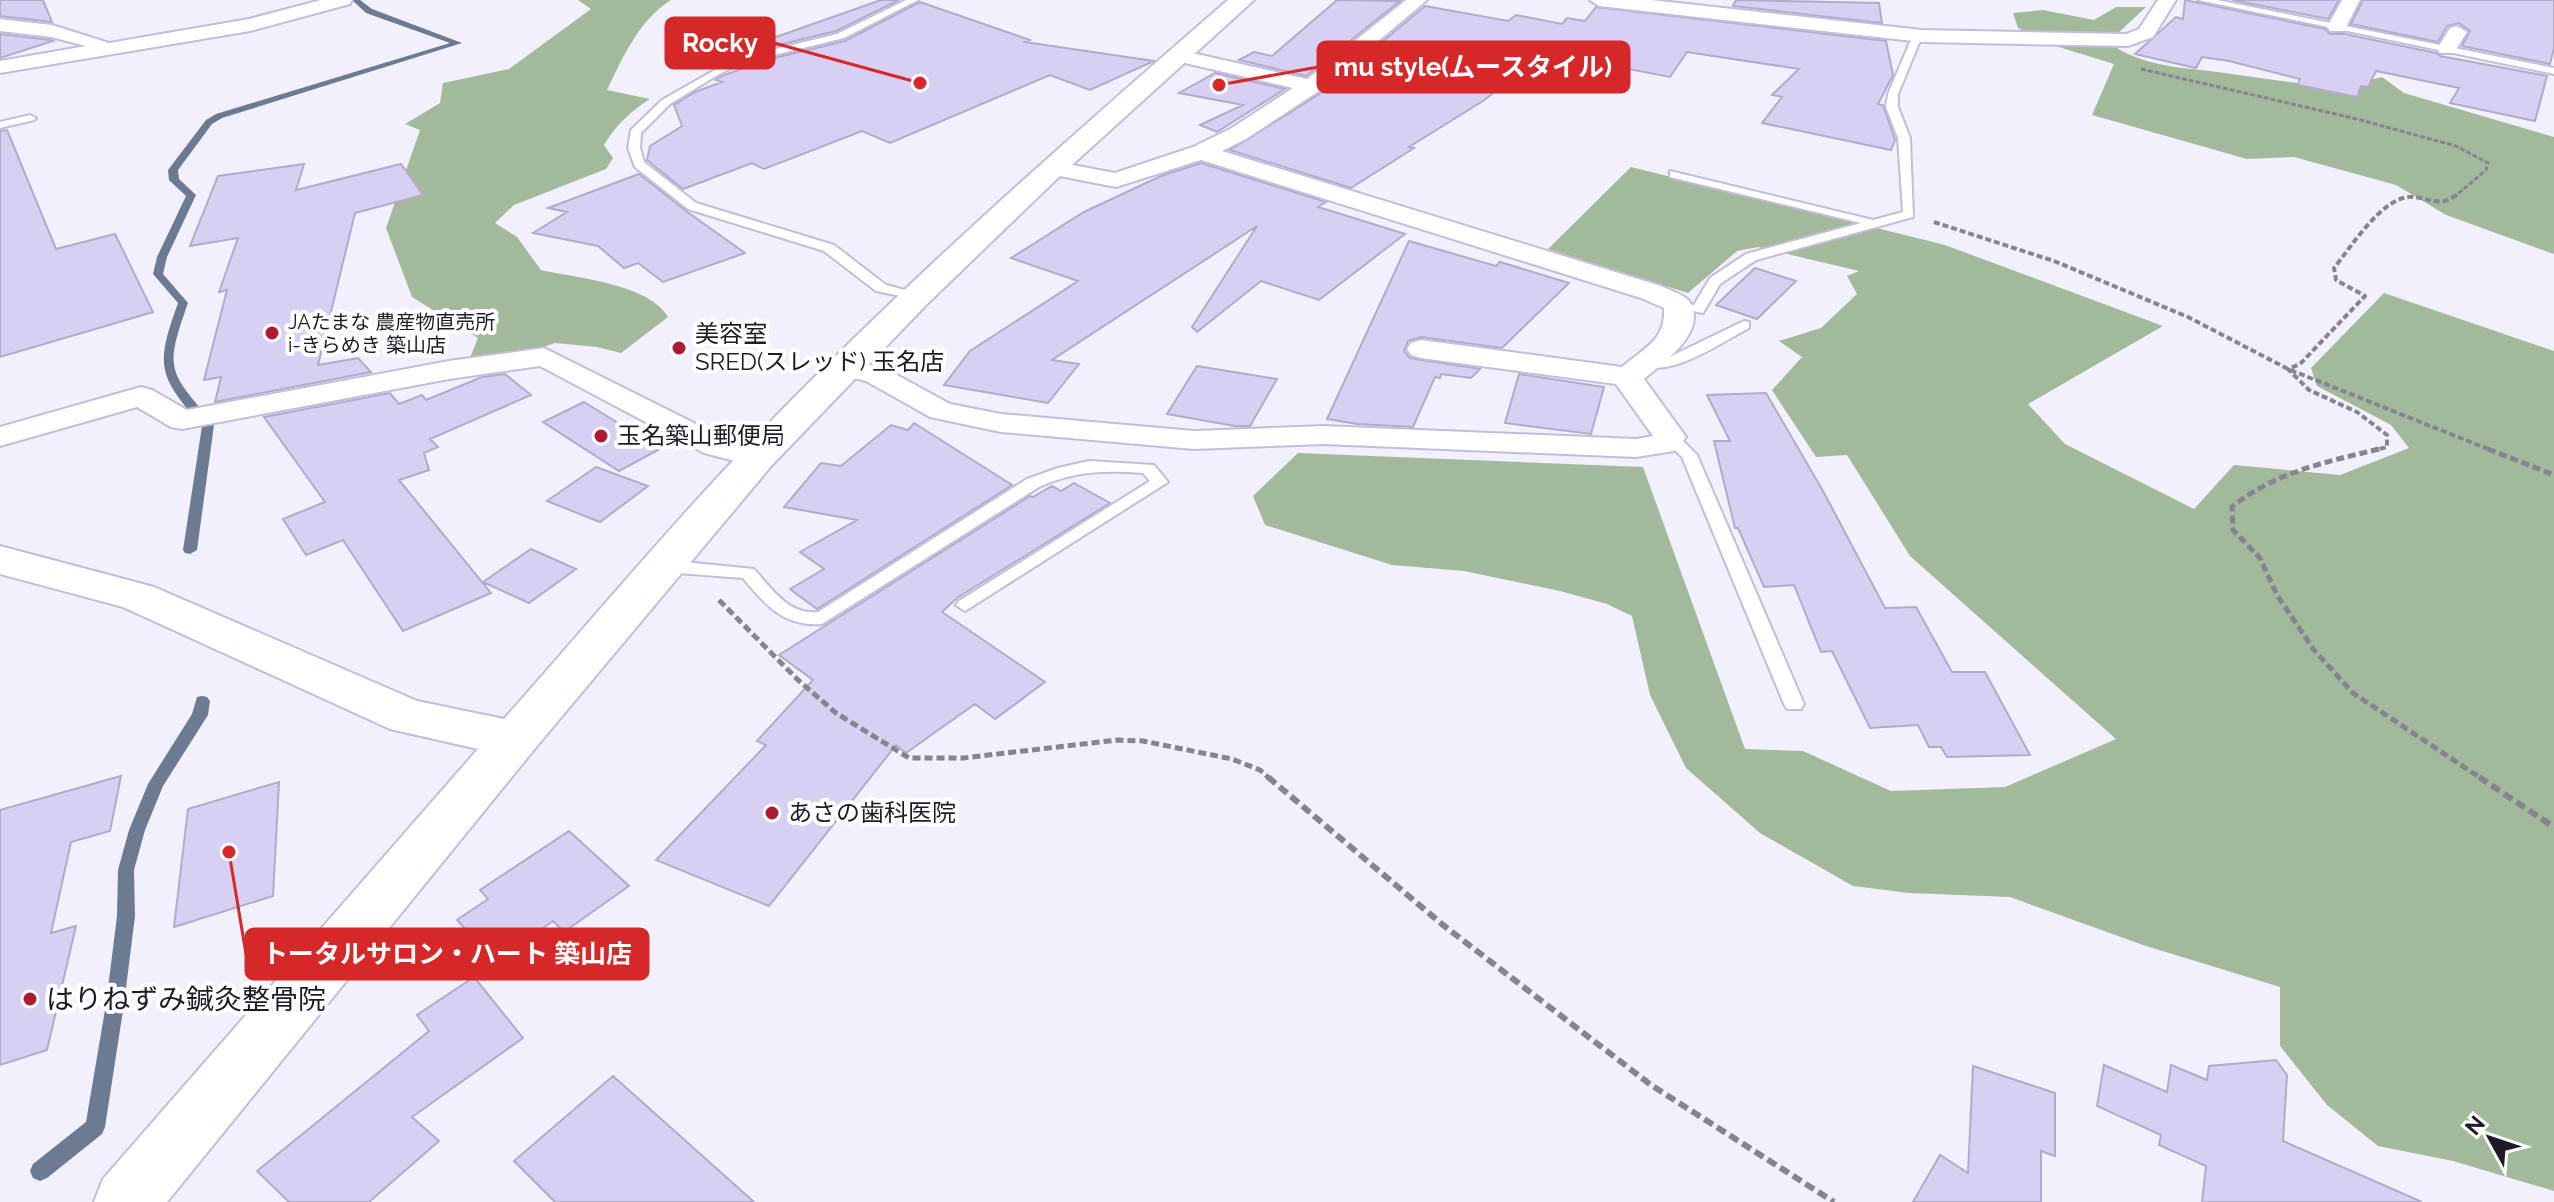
<svg xmlns="http://www.w3.org/2000/svg" width="2554" height="1202" viewBox="0 0 2554 1202" font-family="Raleway,'Noto Sans JP',sans-serif">
<rect width="100%" height="100%" fill="#f3f0fe"/>
<!-- forest -->
<path fill="#a2ba9b" d="M 578,0 L 671,0 C 639,20 623,57 607,90 L 650,99 C 631,111 616,125 604,145 L 613,158 L 606,169 L 514,205 L 495,223 L 517,237 L 541,270 C 577,278 649,284 668,317 L 621,353 L 597,347 L 555,343 L 463,375 L 478,338 L 412,297 L 386,228 L 420,130 L 405,124 L 440,103 L 443,83 L 509,69 L 591,9 Z
M 2116,7 L 2146,7 L 2115,36 L 2117,48 C 2146,66 2184,68 2218,72 C 2273,79 2328,93 2382,77 L 2404,93 L 2554,137 L 2554,254 L 2446,215 L 2396,185 L 2294,157 L 2247,159 L 2092,115 L 2114,64 L 2049,44 L 2018,28 L 2013,13 L 2043,10 L 2094,20 Z
M 1631,167 L 1945,245 L 2163,326 L 2028,404 L 2065,444 L 2194,509 L 2234,465 L 2340,475 L 2409,448 L 2391,425 L 2317,386 L 2311,368 L 2384,293 L 2554,351 L 2554,1191 L 2453,1161 L 2378,1146 L 2327,1105 L 2280,1046 L 2280,987 L 2143,945 L 2010,897 L 1909,893 L 1853,886 L 1760,833 L 1686,768 L 1650,695 L 1632,616 L 1607,604 L 1560,591 L 1464,571 L 1392,565 L 1265,525 L 1253,496 L 1298,453 L 1643,467 L 1745,749 L 1803,751 L 1891,791 L 2005,787 L 2116,739 L 1910,556 L 1847,455 L 1816,457 L 1772,390 L 1802,357 L 1779,341 L 1821,328 L 1857,294 L 1847,276 L 1859,271 L 1758,247 L 1737,251 L 1688,293 L 1548,249 Z"/>
<g fill="none" stroke-linecap="round" stroke-linejoin="round">
<!-- stream -->
<path fill="#6c7b92" fill-rule="evenodd" d="M 352,0 L 360,0 L 372,9 L 462,43 L 222,118 L 212,124 L 178,170 L 179,179 L 196,195 L 167,257 L 163,274 L 188,303 C 163,373 170,371 214,425 L 197,550 L 190,554 L 185,553 L 183,550 L 202,426 C 158,376 155,366 178,303 L 153,274 L 157,257 L 186,196 L 169,180 L 168,170 L 206,120 L 216,114 L 450,43 L 366,13 Z
M 202,696 L 207,697 L 210,701 L 208,715 L 163,786 L 145,830 L 134,870 L 135,916 L 124,1004 L 105,1127 L 102,1134 L 47,1178 L 40,1181 L 33,1178 L 30,1171 L 33,1164 L 86,1122 L 106,1004 L 117,916 L 118,870 L 129,830 L 148,784 L 192,714 L 197,697 Z"/>
</g>
<!-- building -->
<path fill="#d8d0f2" stroke="#b2aacb" stroke-width="2" d="M 0,0 L 43,0 L 52,22 L 0,16 Z
M 881,0 L 899,0 L 836,31 L 766,48 L 756,44 Z
M 1337,0 L 1400,1 L 1306,76 L 1239,60 L 1254,52 L 1272,56 Z
M 1736,0 L 1879,3 L 1882,23 L 1733,6 Z
M 2185,0 L 2325,29 L 2330,34 L 2345,34 L 2436,53 L 2440,56 L 2547,76 L 2535,121 L 2450,103 L 2459,88 L 2376,71 L 2368,87 L 2361,86 L 2357,97 L 2298,85 L 2300,79 L 2229,61 L 2202,57 L 2196,68 L 2135,54 L 2176,17 L 2183,19 Z
M 2232,0 L 2339,0 L 2328,19 Z
M 2363,0 L 2554,0 L 2554,48 L 2550,64 L 2462,46 L 2470,31 L 2459,23 L 2447,26 L 2438,42 L 2351,24 Z
M 920,2 L 1030,40 L 1025,42 L 1154,61 L 1090,90 L 1050,75 L 890,143 L 862,131 L 764,169 L 752,163 L 683,189 L 647,160 L 650,146 L 682,126 L 674,105 L 695,92 L 722,82 L 716,80 L 722,76 L 766,60 L 845,41 Z
M 1425,6 L 1508,21 L 1516,15 L 1562,24 L 1567,18 L 1585,21 L 1596,7 L 1886,41 L 1893,75 L 1878,104 L 1883,105 L 1895,140 L 1891,150 L 1762,123 L 1782,97 L 1772,95 L 1799,69 L 1687,52 L 1670,77 L 1545,53 L 1483,101 L 1409,147 L 1414,148 L 1351,188 L 1230,150 L 1321,93 Z
M 0,34 L 50,40 L 53,41 L 0,58 Z
M 1215,73 L 1285,89 L 1217,132 L 1200,125 L 1243,105 L 1179,93 Z
M 7,130 L 56,249 L 115,234 L 153,312 L 0,357 L 0,131 Z
M 1201,163 L 1326,202 L 1318,207 L 1405,234 L 1319,300 L 1261,281 L 1197,332 L 1192,327 L 1257,226 L 1052,360 L 1079,364 L 1048,403 L 944,385 L 970,351 L 1078,281 L 1011,258 L 1084,212 L 1161,176 Z
M 304,164 L 296,190 L 401,164 L 423,195 L 355,213 L 318,365 L 358,358 L 371,372 L 215,402 L 221,377 L 204,380 L 227,290 L 219,292 L 238,238 L 190,246 L 218,176 Z
M 639,174 L 686,211 L 745,253 L 663,282 L 638,263 L 624,268 L 598,246 L 533,233 L 567,212 L 548,208 Z
M 1409,241 L 1496,266 L 1500,262 L 1569,283 L 1502,348 L 1421,337 L 1408,341 L 1404,351 L 1410,358 L 1480,369 L 1471,378 L 1441,374 L 1440,378 L 1435,377 L 1413,427 L 1357,424 L 1327,419 Z
M 1755,268 L 1796,281 L 1757,319 L 1716,305 Z
M 1197,366 L 1277,379 L 1250,426 L 1235,426 L 1167,414 Z
M 505,374 L 531,395 L 430,439 L 438,447 L 424,453 L 429,470 L 399,480 L 491,593 L 403,631 L 343,540 L 306,555 L 283,519 L 325,502 L 264,417 L 390,393 L 399,404 L 422,395 L 426,400 L 482,377 Z
M 1519,374 L 1604,387 L 1591,434 L 1505,423 Z
M 1766,393 L 1823,491 L 1885,608 L 1916,607 L 1952,672 L 1985,672 L 2030,755 L 1947,757 L 1941,747 L 1929,747 L 1918,725 L 1870,728 L 1832,651 L 1821,652 L 1794,585 L 1764,587 L 1738,528 L 1735,528 L 1714,441 L 1730,441 L 1707,395 Z
M 584,402 L 660,449 L 619,471 L 543,422 Z
M 914,423 L 1012,485 L 817,609 L 790,589 L 824,569 L 800,552 L 857,520 L 784,507 L 821,463 L 841,466 L 891,425 L 908,430 Z
M 596,467 L 648,486 L 600,522 L 547,501 Z
M 1074,483 L 1110,503 L 957,598 L 942,612 L 1045,682 L 995,719 L 975,704 L 906,753 L 896,745 L 769,906 L 656,860 L 766,745 L 757,741 L 813,680 L 779,655 L 1030,496 L 1033,497 L 1052,486 L 1061,491 Z
M 531,549 L 576,569 L 529,603 L 483,582 Z
M 121,776 L 110,831 L 71,842 L 51,933 L 76,926 L 47,1050 L 0,1065 L 0,810 Z
M 279,782 L 273,896 L 174,927 L 188,809 Z
M 569,831 L 629,886 L 564,932 L 553,921 L 495,962 L 457,920 L 488,899 L 480,890 Z
M 474,977 L 523,1038 L 412,1117 L 439,1141 L 369,1202 L 289,1202 L 257,1171 L 429,1031 L 417,1015 Z
M 2276,1060 L 2287,1075 L 2283,1141 L 2422,1202 L 2202,1202 L 2206,1166 L 2159,1145 L 2161,1135 L 2097,1106 L 2104,1065 L 2167,1092 L 2171,1065 L 2207,1080 L 2209,1066 Z
M 1973,1066 L 2055,1093 L 2055,1156 L 2041,1151 L 2041,1202 L 1913,1202 L 1940,1155 L 1968,1173 Z
M 613,1076 L 754,1202 L 555,1202 L 514,1161 Z"/>
<g fill="none" stroke-linecap="round" stroke-linejoin="round">
<defs>
<path id="service" d="M 906,0 L 918,0 L 844,38 L 742,63 L 721,73 L 670,104 L 641,133 L 640,148 L 644,162 L 696,203 L 834,245 L 886,285 L 920,294 L 920,300 L 876,291 L 824,251 L 688,209 L 635,167 L 628,148 L 631,130 L 662,100 L 729,62 L 715,54 L 705,40 L 711,22 L 719,24 L 715,40 L 725,52 L 738,58 L 837,34 Z
M 2198,0 L 2217,0 L 2554,68 L 2554,74 Z
M 1922,33 L 1927,36 L 1919,43 L 1898,94 L 1898,107 L 1910,138 L 1913,217 L 1756,260 L 1720,284 L 1703,313 L 1672,307 L 1672,301 L 1694,305 L 1710,278 L 1746,254 L 1861,223 L 1670,177 L 1670,171 L 1873,220 L 1903,212 L 1898,138 L 1886,107 L 1888,94 L 1910,42 Z
M 30,115 L 36,118 L 34,120 L 0,128 L 0,122 Z
M 1744,321 L 1749,322 L 1749,328 C 1722,342 1664,383 1637,362 L 1644,358 L 1663,360 Z
M 1670,432 L 1676,434 L 1697,455 L 1804,704 L 1801,709 L 1787,709 L 1784,704 L 1682,457 L 1662,437 Z
M 1089,461 L 1154,465 L 1168,482 L 965,611 L 956,605 L 959,601 L 1150,481 L 1143,473 C 1105,470 1074,471 1039,487 L 822,624 C 784,627 765,605 743,578 L 664,572 L 655,566 L 664,560 L 754,569 C 772,589 788,615 818,612 L 1027,479 L 1058,468 Z"/>
<path id="minor" d="M 321,0 L 352,0 L 350,4 L 250,31 L 0,73 L 0,61 L 86,46 L 51,37 L 0,31 L 0,19 L 52,25 L 109,43 L 249,19 Z
M 1406,0 L 1427,0 L 1319,91 L 1246,139 L 1222,151 L 1661,286 C 1669,290 1684,294 1689,301 C 1709,332 1663,362 1644,379 L 1686,437 L 1674,451 L 1636,457 L 1324,444 L 1194,449 L 1001,432 L 930,417 L 866,381 L 834,373 L 829,367 L 834,361 L 844,358 L 886,369 L 950,404 L 1001,414 L 1194,431 L 1324,426 L 1636,439 L 1653,436 L 1616,384 L 1421,358 L 1411,355 L 1407,349 L 1411,343 L 1421,340 L 1622,367 C 1644,348 1666,340 1664,308 L 1641,298 L 1201,160 L 1116,187 L 1044,173 L 1040,168 L 1044,163 L 1052,161 L 1115,173 L 1193,147 L 1230,129 L 1293,88 L 1172,60 L 1169,56 L 1172,52 L 1179,50 L 1307,79 Z
M 1590,0 L 1651,0 L 1922,30 L 2126,34 L 2139,29 L 2158,0 L 2176,0 L 2153,37 L 2128,46 L 1922,42 L 1599,6 Z
M 2342,0 L 2360,0 L 2344,31 L 2330,31 L 2327,27 Z
M 2457,26 L 2467,32 L 2454,53 L 2440,53 L 2437,49 L 2450,28 Z
M 544,348 L 726,439 L 769,450 L 774,457 L 769,464 L 758,467 L 704,453 L 540,366 L 449,379 L 182,429 L 171,427 L 137,407 L 0,446 L 0,427 L 141,387 L 152,390 L 187,410 L 449,361 Z"/>
<path id="tertiary" d="M 1228,0 L 1254,0 L 1062,174 L 927,304 L 772,465 L 532,752 L 167,1202 L 94,1202 L 103,1179 L 478,749 L 390,729 L 123,607 L 0,574 L 0,546 L 154,587 L 417,701 L 504,719 C 584,629 662,535 745,448 C 897,289 1062,144 1228,0 Z"/>
</defs>
<!-- service casing -->
<use href="#service" stroke="#c4bbdd" stroke-width="4"/>
<!-- minor casing -->
<use href="#minor" stroke="#c4bbdd" stroke-width="4"/>
<!-- tertiary casing -->
<use href="#tertiary" stroke="#c4bbdd" stroke-width="4"/>
<!-- path-far3 -->
<path stroke="#878491" stroke-width="3" stroke-dasharray="5 2" stroke-linecap="butt" d="M 2141,69 L 2357,119 L 2456,146 L 2488,163 L 2486,170 L 2454,197"/>
<!-- path-far2 -->
<path stroke="#878491" stroke-width="4" stroke-dasharray="6 3" stroke-linecap="butt" d="M 1934,222 L 2054,261 L 2188,317 L 2288,369 L 2493,451
M 2371,451 L 2387,447 L 2387,435 L 2357,412 L 2309,390 L 2288,369 L 2300,364 L 2365,296 L 2336,280 L 2334,268 C 2351,247 2381,199 2409,197 C 2427,196 2439,209 2456,195"/>
<!-- path-far1 -->
<path stroke="#878491" stroke-width="5" stroke-dasharray="8 4" stroke-linecap="butt" d="M 2379,449 C 2326,462 2275,472 2232,507 L 2233,530 L 2260,558 L 2277,595 L 2314,650 L 2353,693 L 2482,779
M 2488,449 L 2554,475
M 719,600 L 797,679 L 836,713 L 909,758 L 963,758 L 1117,740 L 1143,741 L 1232,759 L 1260,770 L 1270,779"/>
<!-- path -->
<path stroke="#878491" stroke-width="6" stroke-dasharray="10 5" stroke-linecap="butt" d="M 1268,777 L 1443,925 L 1651,1085 L 1834,1202
M 2479,777 L 2554,827"/>
<!-- service -->
<use href="#service" fill="#fff" fill-rule="evenodd"/>
<!-- minor -->
<use href="#minor" fill="#fff" fill-rule="evenodd"/>
<!-- tertiary -->
<use href="#tertiary" fill="#fff" fill-rule="evenodd"/>
</g>
<!-- markers -->
<g fill="#ae1a34" stroke="#fff" stroke-width="3">
<circle cx="272" cy="333" r="8"/>
<circle cx="679" cy="348" r="8"/>
<circle cx="601" cy="436" r="8"/>
<circle cx="772" cy="813" r="8"/>
<circle cx="30" cy="999" r="8"/>
</g>
<g text-anchor="middle" stroke-width="8" stroke-linejoin="round" paint-order="stroke">
<!-- far-poi labels -->
<g font-size="20" fill="#1e1b27" stroke="#fff" text-anchor="start">
<text x="288" y="329">JAたまな 農産物直売所<tspan x="288" dy="23">i-きらめき 築山店</tspan></text>
</g>
<!-- poi labels -->
<g font-size="24" fill="#1e1b27" stroke="#fff" text-anchor="start">
<text x="695" y="342">美容室<tspan x="695" dy="28">SRED(スレッド) 玉名店</tspan></text>
<text x="617" y="444">玉名築山郵便局</text>
<text x="788" y="821">あさの歯科医院</text>
</g>
<!-- near-poi labels -->
<g font-size="28" fill="#1e1b27" stroke="#fff" text-anchor="start">
<text x="46" y="1009">はりねずみ鍼灸整骨院</text>
</g>
</g>
<!-- callouts -->
<path fill="none" stroke="#d62828" stroke-width="3" d="M920 83L774 43M1219 85L1318 67M229 852L246 954"/>
<g fill="#d62828" stroke="#fff" stroke-width="3">
<circle cx="920" cy="83" r="8"/>
<circle cx="1219" cy="85" r="8"/>
<circle cx="229" cy="852" r="8"/>
</g>
<g fill="#d62828" stroke="#d62828" stroke-width="3">
<rect x="666" y="18" width="108" height="50" rx="8"/>
<rect x="1318" y="42" width="311" height="50" rx="8"/>
<rect x="246" y="929" width="402" height="50" rx="8"/>
</g>
<g font-size="26" text-anchor="middle" font-weight="bold" fill="#fff">
<text x="720" y="52">Rocky</text>
<text x="1473" y="76">mu style(厶ースタイル)</text>
<text x="447" y="963">トータルサロン・ハート 築山店</text>
</g>
<!-- north arrow -->
<g transform="translate(2490 1138) rotate(310)" stroke="#ffffff" stroke-width="6" paint-order="stroke">
<path d="M0-6L14 30L0 20L-14 30Z" fill="#1e1b27"/>
<text y="-12" font-size="22" font-weight="bold" text-anchor="middle" fill="#1e1b27">N</text>
</g>
</svg>
